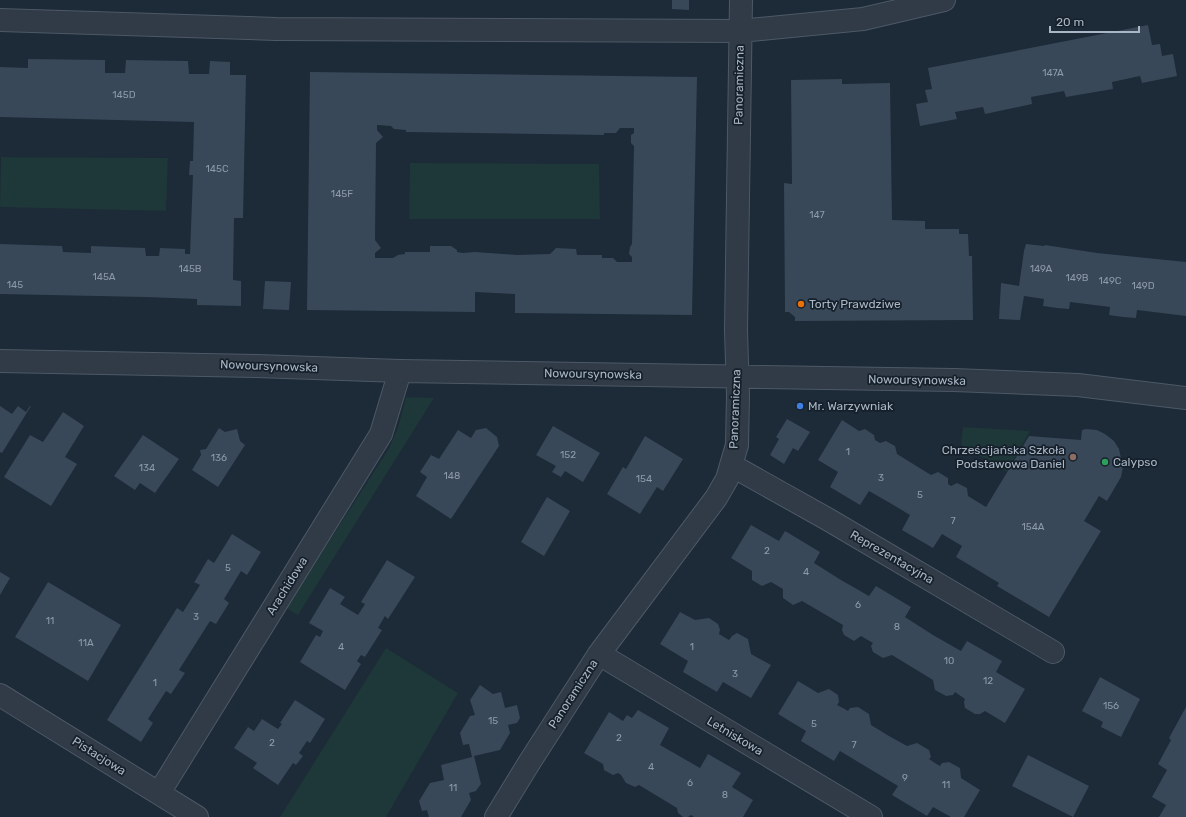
<svg xmlns="http://www.w3.org/2000/svg" width="1186" height="817" viewBox="0 0 1186 817" font-family="Rubik,sans-serif">
<rect width="100%" height="100%" fill="#1d2a37"/>
<!-- green -->
<path fill="#1e3738" d="M 1,157 L 168,158 L 166,211 L 0,207 Z
M 410,163 L 599,164 L 600,219 L 409,219 Z
M 406,397 L 434,398 L 298,615 L 286,608 L 388,450 L 398,428 Z
M 963,427 L 1030,431 L 1007,472 L 961,445 Z
M 386,648 L 458,693 L 386,817 L 280,817 Z"/>
<!-- building -->
<path fill="#384858" fill-rule="evenodd" d="M 672,0 L 689,0 L 689,10 L 672,9 Z
M 1148,25 L 1152,45 L 1160,44 L 1162,56 L 1173,54 L 1177,76 L 1142,83 L 1140,76 L 1112,82 L 1113,89 L 1066,97 L 1064,91 L 1031,97 L 1032,104 L 985,114 L 983,107 L 955,112 L 957,119 L 920,126 L 916,104 L 928,102 L 925,90 L 932,89 L 928,68 Z
M 28,59 L 105,60 L 105,73 L 125,73 L 126,60 L 188,61 L 189,74 L 209,74 L 210,61 L 230,62 L 230,75 L 246,75 L 243,218 L 234,218 L 233,280 L 241,281 L 241,306 L 197,305 L 197,299 L 146,297 L 0,294 L 0,244 L 62,246 L 63,252 L 91,253 L 91,246 L 145,248 L 146,256 L 159,256 L 160,248 L 185,249 L 185,254 L 190,254 L 193,175 L 189,175 L 190,161 L 193,161 L 194,122 L 0,117 L 0,67 L 28,68 Z
M 310,72 L 697,77 L 692,315 L 515,313 L 515,294 L 475,292 L 475,312 L 307,310 ZM 377,125 L 391,126 L 394,129 L 406,130 L 406,132 L 604,135 L 604,133 L 616,133 L 620,128 L 634,128 L 634,133 L 631,135 L 631,143 L 634,146 L 632,244 L 630,247 L 629,254 L 632,257 L 632,262 L 617,262 L 613,258 L 602,258 L 602,255 L 577,255 L 576,249 L 556,248 L 550,254 L 517,255 L 475,252 L 463,253 L 457,252 L 457,250 L 451,246 L 430,246 L 430,252 L 405,252 L 405,254 L 398,255 L 393,258 L 375,258 L 375,253 L 381,248 L 375,240 L 376,143 L 383,137 L 377,130 Z
M 842,79 L 842,84 L 890,83 L 892,220 L 925,221 L 925,229 L 959,229 L 959,234 L 968,234 L 969,256 L 972,256 L 973,320 L 795,321 L 795,317 L 789,312 L 785,312 L 784,183 L 792,184 L 791,80 Z
M 1026,244 L 1044,246 L 1045,245 L 1097,253 L 1186,262 L 1186,316 L 1137,310 L 1136,318 L 1123,317 L 1109,315 L 1110,307 L 1070,302 L 1069,309 L 1057,308 L 1043,306 L 1044,299 L 1024,296 L 1020,320 L 999,319 L 1001,283 L 1019,286 L 1024,251 Z
M 265,281 L 291,282 L 289,310 L 263,309 Z
M 0,406 L 12,414 L 18,406 L 26,412 L 30,406 L 31,406 L 2,453 L 0,452 Z
M 63,412 L 84,426 L 65,457 L 77,464 L 51,506 L 4,477 L 30,435 L 43,442 Z
M 787,419 L 810,432 L 798,451 L 793,448 L 784,464 L 770,455 L 779,439 L 776,437 Z
M 842,420 L 859,431 L 865,429 L 874,435 L 875,440 L 880,443 L 886,441 L 895,446 L 897,454 L 931,475 L 938,472 L 948,478 L 948,484 L 951,486 L 957,483 L 967,488 L 968,496 L 986,507 L 1029,436 L 1081,440 L 1082,430 L 1086,429 L 1097,430 L 1105,434 L 1114,441 L 1119,449 L 1123,467 L 1121,477 L 1107,501 L 1099,496 L 1084,521 L 1101,531 L 1049,617 L 997,586 L 999,583 L 956,557 L 962,546 L 942,534 L 933,548 L 902,530 L 910,515 L 890,503 L 869,491 L 860,505 L 830,487 L 838,472 L 818,460 Z
M 553,426 L 600,453 L 583,482 L 565,471 L 561,477 L 552,472 L 556,466 L 536,455 Z
M 219,428 L 225,432 L 237,429 L 240,441 L 245,445 L 218,487 L 192,470 L 201,455 L 200,450 L 206,449 Z
M 486,428 L 497,437 L 499,446 L 451,519 L 416,496 L 427,477 L 420,472 L 431,455 L 439,459 L 458,430 L 471,438 L 476,430 Z
M 143,435 L 179,459 L 155,493 L 140,483 L 135,490 L 114,476 Z
M 645,436 L 683,459 L 663,491 L 657,487 L 640,514 L 607,494 L 623,467 L 626,469 Z
M 547,497 L 570,511 L 544,556 L 521,542 Z
M 751,525 L 779,541 L 785,531 L 820,552 L 814,563 L 841,580 L 869,596 L 876,586 L 911,607 L 905,617 L 933,635 L 961,651 L 967,641 L 1002,661 L 996,672 L 1025,689 L 1005,723 L 985,711 L 980,714 L 975,714 L 965,708 L 964,702 L 965,699 L 955,692 L 953,695 L 946,696 L 935,690 L 933,680 L 892,655 L 883,658 L 873,652 L 871,646 L 873,643 L 861,636 L 854,641 L 844,635 L 842,630 L 843,625 L 802,601 L 793,605 L 783,598 L 783,589 L 771,582 L 762,586 L 752,580 L 752,571 L 731,558 Z
M 232,534 L 261,552 L 247,575 L 241,571 L 224,599 L 229,603 L 216,624 L 210,621 L 179,670 L 185,673 L 171,694 L 166,691 L 148,719 L 153,723 L 141,742 L 107,720 L 177,608 L 183,612 L 200,585 L 194,582 L 195,581 L 208,559 L 214,563 Z
M 387,560 L 415,577 L 388,619 L 385,616 L 378,628 L 382,630 L 365,657 L 361,655 L 357,661 L 361,664 L 345,690 L 300,662 L 316,635 L 320,637 L 323,631 L 309,623 L 330,588 L 345,597 L 340,604 L 358,615 L 365,604 L 361,602 Z
M 0,572 L 10,578 L 0,595 Z
M 48,582 L 121,625 L 88,681 L 15,637 Z
M 680,612 L 695,620 L 709,618 L 718,624 L 720,630 L 719,634 L 729,640 L 732,636 L 737,633 L 748,639 L 751,654 L 771,665 L 751,698 L 723,682 L 717,692 L 683,672 L 688,661 L 660,644 Z
M 1100,677 L 1140,699 L 1121,737 L 1101,727 L 1103,722 L 1082,711 Z
M 798,681 L 818,693 L 829,689 L 838,695 L 839,702 L 837,705 L 843,708 L 848,711 L 850,708 L 858,707 L 869,714 L 871,725 L 889,736 L 907,746 L 917,743 L 929,750 L 931,757 L 929,759 L 935,763 L 940,766 L 942,763 L 949,762 L 960,768 L 961,778 L 980,790 L 964,817 L 951,817 L 933,807 L 927,816 L 892,795 L 898,786 L 840,751 L 834,761 L 801,741 L 806,731 L 778,714 Z
M 480,685 L 493,694 L 501,692 L 505,708 L 517,705 L 520,718 L 517,723 L 508,725 L 510,733 L 500,750 L 474,756 L 481,784 L 476,791 L 469,793 L 471,800 L 461,817 L 429,817 L 427,810 L 422,811 L 419,801 L 430,783 L 444,780 L 441,765 L 472,757 L 469,744 L 463,745 L 460,733 L 470,716 L 475,715 L 470,700 Z
M 295,700 L 325,719 L 310,743 L 307,741 L 299,753 L 303,756 L 296,765 L 293,763 L 278,785 L 253,768 L 257,763 L 234,748 L 248,727 L 254,731 L 262,719 L 278,729 L 282,724 L 280,723 Z
M 1186,707 L 1186,817 L 1159,817 L 1166,805 L 1152,797 L 1167,770 L 1158,764 L 1171,740 L 1169,738 Z
M 638,710 L 669,728 L 660,745 L 700,768 L 708,754 L 741,773 L 732,787 L 753,800 L 743,817 L 694,817 L 691,815 L 688,817 L 683,817 L 678,813 L 677,808 L 639,785 L 635,787 L 626,783 L 621,775 L 618,773 L 613,775 L 604,770 L 603,764 L 584,753 L 609,712 L 623,721 L 627,715 L 632,718 Z
M 1028,755 L 1089,786 L 1073,817 L 1012,786 Z"/>
<g fill="none" stroke-linecap="round" stroke-linejoin="round">
<defs>
<path id="minor" d="M 0,20 L 276,29 L 740,31 L 863,19 L 944,0
M 0,361 L 257,366 L 400,371 L 954,380 L 1078,385 L 1186,398
M 731,465 L 829,520 L 1053,652
M 599,654 L 871,817
M 0,695 L 197,817
M 159,793 L 381,434 L 400,371
M 496,817 L 529,763 L 599,654 L 716,498 L 727,479 L 737,445 L 738,395 L 736,330 L 741,0"/>
</defs>
<!-- minor casing -->
<use href="#minor" stroke="#4d5966" stroke-width="24"/>
<!-- minor -->
<use href="#minor" stroke="#303b47" stroke-width="22"/>
</g>
<!-- markers -->
<circle fill="#e8710a" stroke="#16202b" stroke-width="1.5" cx="801" cy="304" r="4"/>
<circle fill="#3f7fe0" stroke="#16202b" stroke-width="1.5" cx="800" cy="406" r="4"/>
<circle fill="#8d6e63" stroke="#16202b" stroke-width="1.5" cx="1073" cy="457" r="4"/>
<circle fill="#2e9e5b" stroke="#16202b" stroke-width="1.5" cx="1105" cy="462" r="4"/>
<g text-anchor="middle" stroke-width="3.5" stroke-linejoin="round" paint-order="stroke">
<!-- number labels -->
<g font-size="10" fill="#8d9aaa">
<text x="1053" y="76">147A</text>
<text x="124" y="98">145D</text>
<text x="217" y="172">145C</text>
<text x="342" y="197">145F</text>
<text x="817" y="218">147</text>
<text x="190" y="272">145B</text>
<text x="1041" y="272">149A</text>
<text x="104" y="280">145A</text>
<text x="1077" y="281">149B</text>
<text x="1110" y="284">149C</text>
<text x="15" y="288">145</text>
<text x="1143" y="289">149D</text>
<text x="848" y="455">1</text>
<text x="568" y="458">152</text>
<text x="219" y="461">136</text>
<text x="147" y="471">134</text>
<text x="452" y="479">148</text>
<text x="881" y="481">3</text>
<text x="644" y="482">154</text>
<text x="920" y="498">5</text>
<text x="953" y="524">7</text>
<text x="1033" y="530">154A</text>
<text x="767" y="554">2</text>
<text x="228" y="571">5</text>
<text x="806" y="575">4</text>
<text x="858" y="608">6</text>
<text x="196" y="620">3</text>
<text x="50" y="624">11</text>
<text x="897" y="630">8</text>
<text x="86" y="646">11A</text>
<text x="341" y="650">4</text>
<text x="692" y="650">1</text>
<text x="949" y="664">10</text>
<text x="735" y="677">3</text>
<text x="988" y="684">12</text>
<text x="155" y="686">1</text>
<text x="1111" y="709">156</text>
<text x="493" y="724">15</text>
<text x="814" y="727">5</text>
<text x="619" y="741">2</text>
<text x="272" y="746">2</text>
<text x="854" y="748">7</text>
<text x="651" y="770">4</text>
<text x="905" y="781">9</text>
<text x="690" y="786">6</text>
<text x="946" y="788">11</text>
<text x="453" y="791">11</text>
<text x="725" y="798">8</text>
</g>
<!-- street labels -->
<g font-size="12" fill="#a9b6c5" stroke="#16202b">
<text transform="translate(739 85) rotate(-89)" y="4">Panoramiczna</text>
<text transform="translate(269 366) rotate(2)" y="4">Nowoursynowska</text>
<text transform="translate(593 374) rotate(1)" y="4">Nowoursynowska</text>
<text transform="translate(917 380) rotate(1)" y="4">Nowoursynowska</text>
<text transform="translate(735 409) rotate(-88)" y="4">Panoramiczna</text>
<text transform="translate(892 557) rotate(30)" y="4">Reprezentacyjna</text>
<text transform="translate(287 586) rotate(-58)" y="4">Arachidowa</text>
<text transform="translate(573 694) rotate(-57)" y="4">Panoramiczna</text>
<text transform="translate(735 736) rotate(31)" y="4">Letniskowa</text>
<text transform="translate(99 756) rotate(32)" y="4">Pistacjowa</text>
</g>
<!-- poi labels -->
<g font-size="12" fill="#a9b6c5" stroke="#16202b" text-anchor="start">
<text x="809" y="308">Torty Prawdziwe</text>
<text x="808" y="410">Mr. Warzywniak</text>
<text x="1065" y="454" text-anchor="end">Chrześcijańska Szkoła<tspan x="1065" dy="14">Podstawowa Daniel</tspan></text>
<text x="1113" y="466">Calypso</text>
</g>
</g>
<!-- scale -->
<path d="M1050 26v6h89v-6" fill="none" stroke="#a9b6c5" stroke-width="2"/>
<text x="1056" y="26" font-size="12" fill="#a9b6c5" stroke="#16202b" stroke-width="3" paint-order="stroke">20 m</text>
</svg>
